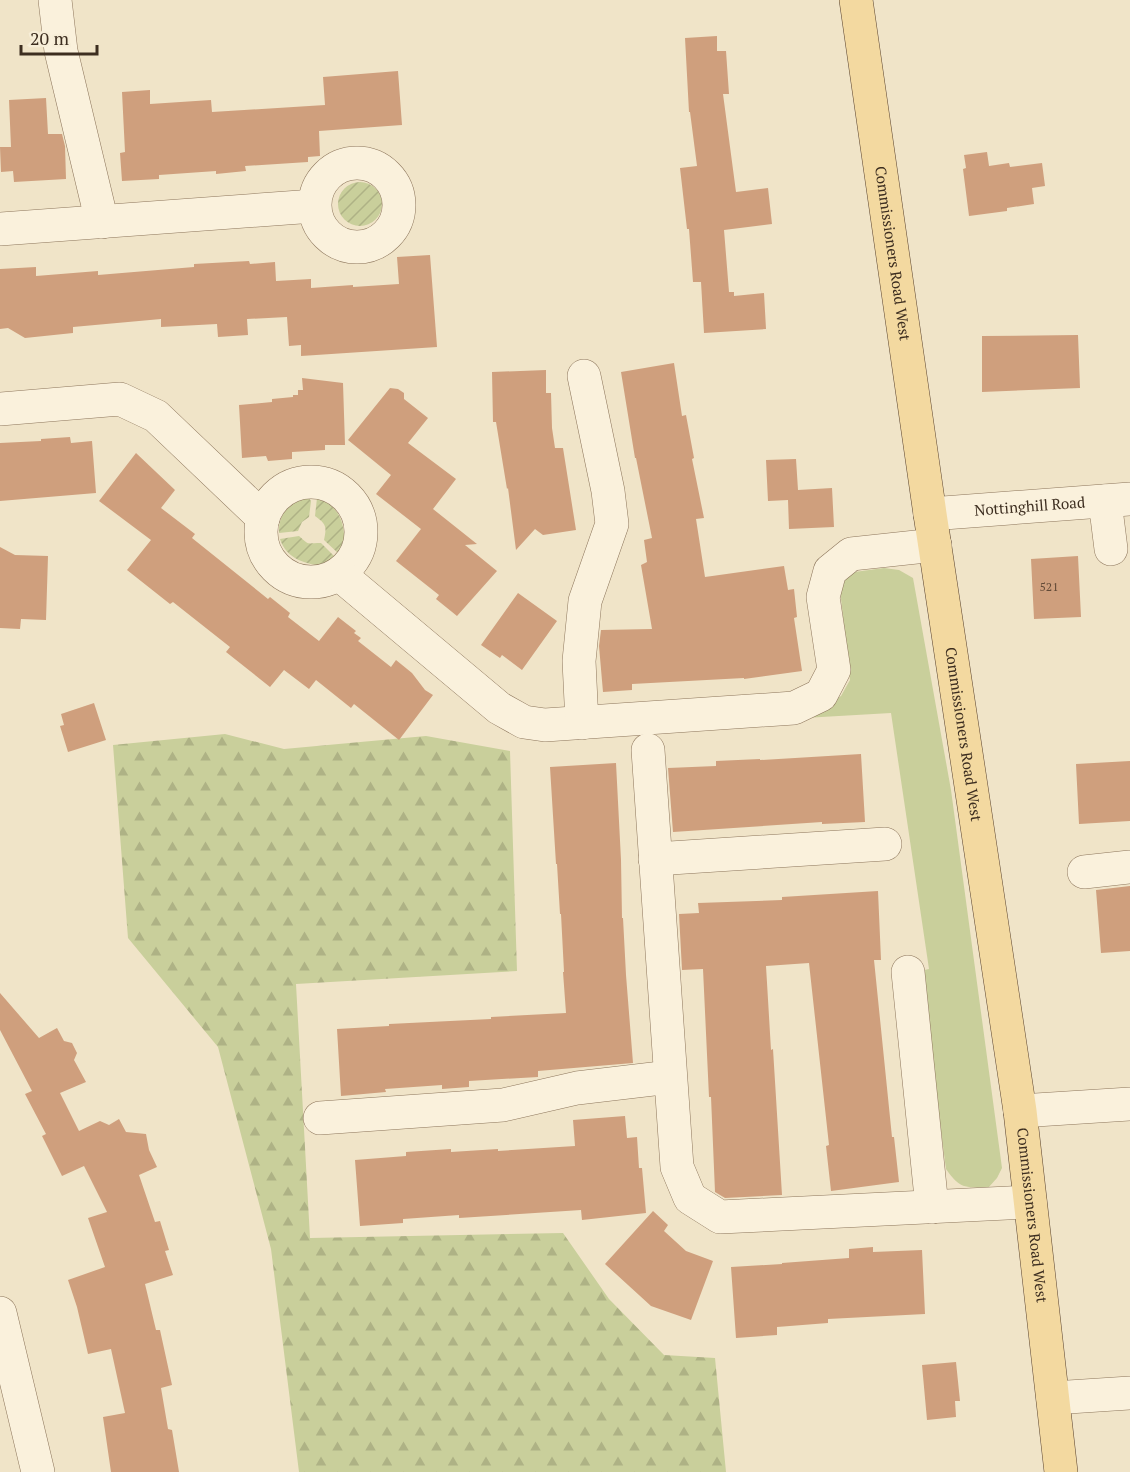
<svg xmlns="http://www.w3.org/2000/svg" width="1130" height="1472" viewBox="0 0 1130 1472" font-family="'PT Serif',serif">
<defs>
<pattern id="forest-firs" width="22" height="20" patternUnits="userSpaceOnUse" patternTransform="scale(1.5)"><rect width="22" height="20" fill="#c9cf9b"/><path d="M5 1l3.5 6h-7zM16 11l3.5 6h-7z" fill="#aeb285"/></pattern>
<pattern id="garden-furrows" width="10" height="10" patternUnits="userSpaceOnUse" patternTransform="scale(1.5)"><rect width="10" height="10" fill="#c9cf9b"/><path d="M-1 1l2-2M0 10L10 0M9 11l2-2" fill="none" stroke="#aeb285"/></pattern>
</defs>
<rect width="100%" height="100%" fill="#f0e4c8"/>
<!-- grass -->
<path fill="#c9cf9b" d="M 884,568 L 899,570 L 913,578 L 951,790 L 1002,1168 L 997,1178 L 988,1188 C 964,1187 960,1189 946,1169 L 920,971 L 929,969 L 891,713 L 804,718 L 841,696 L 850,680 L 839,581 L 847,573 Z"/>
<!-- forest -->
<path fill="url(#forest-firs)" d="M 225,734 L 284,749 L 426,736 L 510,751 L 517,971 L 296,984 L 310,1238 L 563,1233 L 609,1299 L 664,1355 L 715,1358 L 726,1472 L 299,1472 L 271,1249 L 218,1047 L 128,938 L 113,745 Z"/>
<!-- garden -->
<path fill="url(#garden-furrows)" d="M338 204a22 22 0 1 1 44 0a22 22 0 1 1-44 0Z
M 309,498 L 311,501 L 309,517 L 302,522 L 298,531 L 279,533 C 278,514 290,500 309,498 Z
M 317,498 C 334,504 342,515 344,533 C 345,542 346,548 342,556 L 341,556 L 324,540 C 327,526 326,524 315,516 Z
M 299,536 C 310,546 306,543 321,543 L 337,559 L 326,566 C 307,565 286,559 280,539 Z"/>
<!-- building -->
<path fill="#cf9f7d" d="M 717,36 L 717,51 L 726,51 L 729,94 L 723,94 L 736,192 L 768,188 L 772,224 L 724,230 L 729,292 L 734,292 L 734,296 L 764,293 L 766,329 L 704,333 L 701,282 L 693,282 L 689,229 L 687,229 L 680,168 L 697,166 L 690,112 L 689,112 L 685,38 Z
M 398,71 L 402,125 L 319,131 L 320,156 L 308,157 L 308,162 L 245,166 L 246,171 L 216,174 L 216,171 L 159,175 L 159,179 L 122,181 L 120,153 L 125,152 L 122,92 L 150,90 L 150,104 L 211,100 L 212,112 L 325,105 L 323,77 Z
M 46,98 L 48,134 L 62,134 L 65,146 L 66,179 L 14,182 L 13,171 L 1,172 L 0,147 L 11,147 L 9,100 Z
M 987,152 L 989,166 L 1009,163 L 1010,167 L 1042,163 L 1045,186 L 1032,188 L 1034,204 L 1007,208 L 1007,211 L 969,216 L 963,169 L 966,168 L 964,155 Z
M 430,255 L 437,347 L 301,356 L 301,345 L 289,346 L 287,317 L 247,319 L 248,335 L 218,337 L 217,324 L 161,327 L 161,319 L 73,327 L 73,333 L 25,338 L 8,328 L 0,329 L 0,269 L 36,267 L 36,276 L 98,271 L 98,275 L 194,267 L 194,264 L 249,261 L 250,264 L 275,262 L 276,281 L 311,279 L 311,288 L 353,285 L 353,287 L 399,284 L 397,257 Z
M 1078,335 L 1080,388 L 982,392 L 982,336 Z
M 674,363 L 682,416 L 686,415 L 694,458 L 692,459 L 704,518 L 696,519 L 705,577 L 784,566 L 788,590 L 794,589 L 797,617 L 794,618 L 802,671 L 744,679 L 744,678 L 632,684 L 632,690 L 603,692 L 599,646 L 601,630 L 652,629 L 641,565 L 647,562 L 644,540 L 652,538 L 636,458 L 635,458 L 621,372 Z
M 546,370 L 546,393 L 551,393 L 552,428 L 555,448 L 563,448 L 576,530 L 543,535 L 535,529 L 516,550 L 508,488 L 507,489 L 496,422 L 493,422 L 492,372 Z
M 302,378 L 343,383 L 345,445 L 325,445 L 325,450 L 292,452 L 292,459 L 268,461 L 266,456 L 242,458 L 239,405 L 272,402 L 272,399 L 293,397 L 293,395 L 298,395 L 298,390 L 303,390 Z
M 390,388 L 398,389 L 404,393 L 404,399 L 428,418 L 408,443 L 456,479 L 433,509 L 477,544 L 465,545 L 497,571 L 457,616 L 436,599 L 439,595 L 396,561 L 421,529 L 376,494 L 391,475 L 348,440 Z
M 70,437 L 71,443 L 92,441 L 96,493 L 0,501 L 0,443 L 41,441 L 41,439 Z
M 136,453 L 175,490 L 161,508 L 195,534 L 192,538 L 268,599 L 270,597 L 290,613 L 288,617 L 319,641 L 338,617 L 356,631 L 354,633 L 361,638 L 358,641 L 391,667 L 396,660 L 412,673 L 425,690 L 433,695 L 399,740 L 354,704 L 351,708 L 316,680 L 309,689 L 284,670 L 270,687 L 226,652 L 230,647 L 173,602 L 170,604 L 127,570 L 151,540 L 99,501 Z
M 796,459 L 798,490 L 832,488 L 834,527 L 789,529 L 788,500 L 768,501 L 766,460 Z
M 0,547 L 15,555 L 48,556 L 46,620 L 21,619 L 20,629 L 0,628 Z
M 1078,556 L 1081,617 L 1034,619 L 1031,559 Z
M 518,593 L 557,621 L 522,670 L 502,655 L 500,658 L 481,645 Z
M 94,703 L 106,740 L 68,752 L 60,726 L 64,725 L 61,714 Z
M 861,754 L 865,822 L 822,824 L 822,822 L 673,832 L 668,768 L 716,766 L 716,761 L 760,759 L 760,760 Z
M 1130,761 L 1130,821 L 1079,824 L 1076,764 Z
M 616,763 L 621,860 L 622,918 L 623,918 L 626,975 L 633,1063 L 538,1071 L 538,1077 L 469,1081 L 469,1087 L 442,1089 L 442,1085 L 385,1089 L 386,1092 L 341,1096 L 337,1029 L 389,1026 L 389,1024 L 491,1019 L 491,1017 L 566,1013 L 563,972 L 564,972 L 561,914 L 560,914 L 557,864 L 556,864 L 550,767 Z
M 1130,886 L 1130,951 L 1101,953 L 1096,890 Z
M 878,891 L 881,960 L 874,960 L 892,1137 L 894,1137 L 899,1182 L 831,1191 L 826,1146 L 829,1145 L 809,963 L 766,966 L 771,1050 L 773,1049 L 782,1195 L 725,1198 L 715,1192 L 711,1097 L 709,1097 L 703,969 L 682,970 L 679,914 L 699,913 L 698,903 L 782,900 L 782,897 Z
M 0,993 L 39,1038 L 57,1028 L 64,1041 L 72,1043 L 77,1053 L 74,1060 L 86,1082 L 60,1093 L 79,1131 L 100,1121 L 109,1125 L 119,1119 L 126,1132 L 146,1134 L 149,1150 L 157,1167 L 139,1175 L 155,1222 L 160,1221 L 169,1250 L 165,1251 L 173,1275 L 145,1284 L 156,1330 L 160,1330 L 172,1385 L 161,1388 L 168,1429 L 172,1430 L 179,1472 L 111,1472 L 103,1417 L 125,1413 L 111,1349 L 88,1354 L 77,1307 L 68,1280 L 105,1267 L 88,1218 L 107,1212 L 84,1166 L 62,1176 L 42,1136 L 46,1134 L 25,1094 L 32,1091 L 0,1030 Z
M 625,1116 L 627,1138 L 637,1137 L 639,1168 L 642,1168 L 646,1213 L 582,1220 L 581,1210 L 459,1218 L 459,1215 L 403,1219 L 403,1223 L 360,1226 L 355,1160 L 406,1156 L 406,1152 L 451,1149 L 451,1152 L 498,1149 L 498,1151 L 575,1146 L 573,1120 Z
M 653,1211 L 668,1225 L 664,1231 L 686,1251 L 713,1261 L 691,1320 L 651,1306 L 605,1264 Z
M 873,1247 L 873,1252 L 922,1250 L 925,1314 L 828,1319 L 828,1323 L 777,1327 L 777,1335 L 736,1338 L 731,1267 L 782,1264 L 782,1263 L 849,1258 L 849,1249 Z
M 956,1362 L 960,1401 L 955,1401 L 956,1417 L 927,1420 L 922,1365 Z"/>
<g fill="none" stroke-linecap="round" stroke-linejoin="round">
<defs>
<g id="minor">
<path d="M 55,0 L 61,51 L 102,222"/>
<circle cx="357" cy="205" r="42"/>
<path d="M 0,229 L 314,206"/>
<path d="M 0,409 L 120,399 L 156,416 L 263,518"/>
<circle cx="311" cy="532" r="50"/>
<path d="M 1105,501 L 1111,549"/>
<path id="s1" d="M 930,514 L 1130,499"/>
<path d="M 339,574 L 499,708 L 524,722 L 545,725 L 794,708 L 821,695 L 834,670 L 823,597 L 830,571 L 851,554 L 935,545"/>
<path d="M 582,723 L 579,661 L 585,601 L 612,524 L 608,491 L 584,376"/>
<path d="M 648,750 L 677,1167 L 690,1198 L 720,1217 L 1030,1202"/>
<path d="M 655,859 L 885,844"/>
<path d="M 1084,872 L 1130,867"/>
<path d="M 908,972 L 932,1207"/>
<path d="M 1020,1111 L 1130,1104"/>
<path d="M 320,1118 L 503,1105 L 577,1088 L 670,1077"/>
<path d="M 0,1313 L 38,1472"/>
<path d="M 1053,1398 L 1130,1393"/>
</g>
<g id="major">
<path id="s2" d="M 856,0 L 930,514 L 1020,1111 L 1061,1472"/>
</g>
</defs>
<!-- minor casing -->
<use href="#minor" stroke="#8d765c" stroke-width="34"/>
<!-- major casing -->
<use href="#major" stroke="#5b4430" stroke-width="34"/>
<!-- minor -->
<use href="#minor" stroke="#faf1dc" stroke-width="33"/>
<!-- major -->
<use href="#major" stroke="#f3d9a0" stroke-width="33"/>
</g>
<g text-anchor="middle" stroke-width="4.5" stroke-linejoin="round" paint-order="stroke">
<!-- number labels -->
<g font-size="12" fill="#624a37">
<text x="1049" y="591">521</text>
</g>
<!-- street labels -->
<g font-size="15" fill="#3d2e20" stroke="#f7eed8">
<text dy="5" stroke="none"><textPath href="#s2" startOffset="256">Commissioners Road West</textPath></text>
<text dy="5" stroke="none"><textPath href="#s1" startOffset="100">Nottinghill Road</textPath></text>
<text dy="5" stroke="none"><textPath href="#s2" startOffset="742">Commissioners Road West</textPath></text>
<text dy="5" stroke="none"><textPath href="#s2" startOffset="1228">Commissioners Road West</textPath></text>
</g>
</g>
<!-- scale -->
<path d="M21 45v9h76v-9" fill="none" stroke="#3d2e20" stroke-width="3"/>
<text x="30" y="45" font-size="18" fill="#3d2e20" stroke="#f7eed8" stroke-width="4.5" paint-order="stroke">20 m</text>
</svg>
